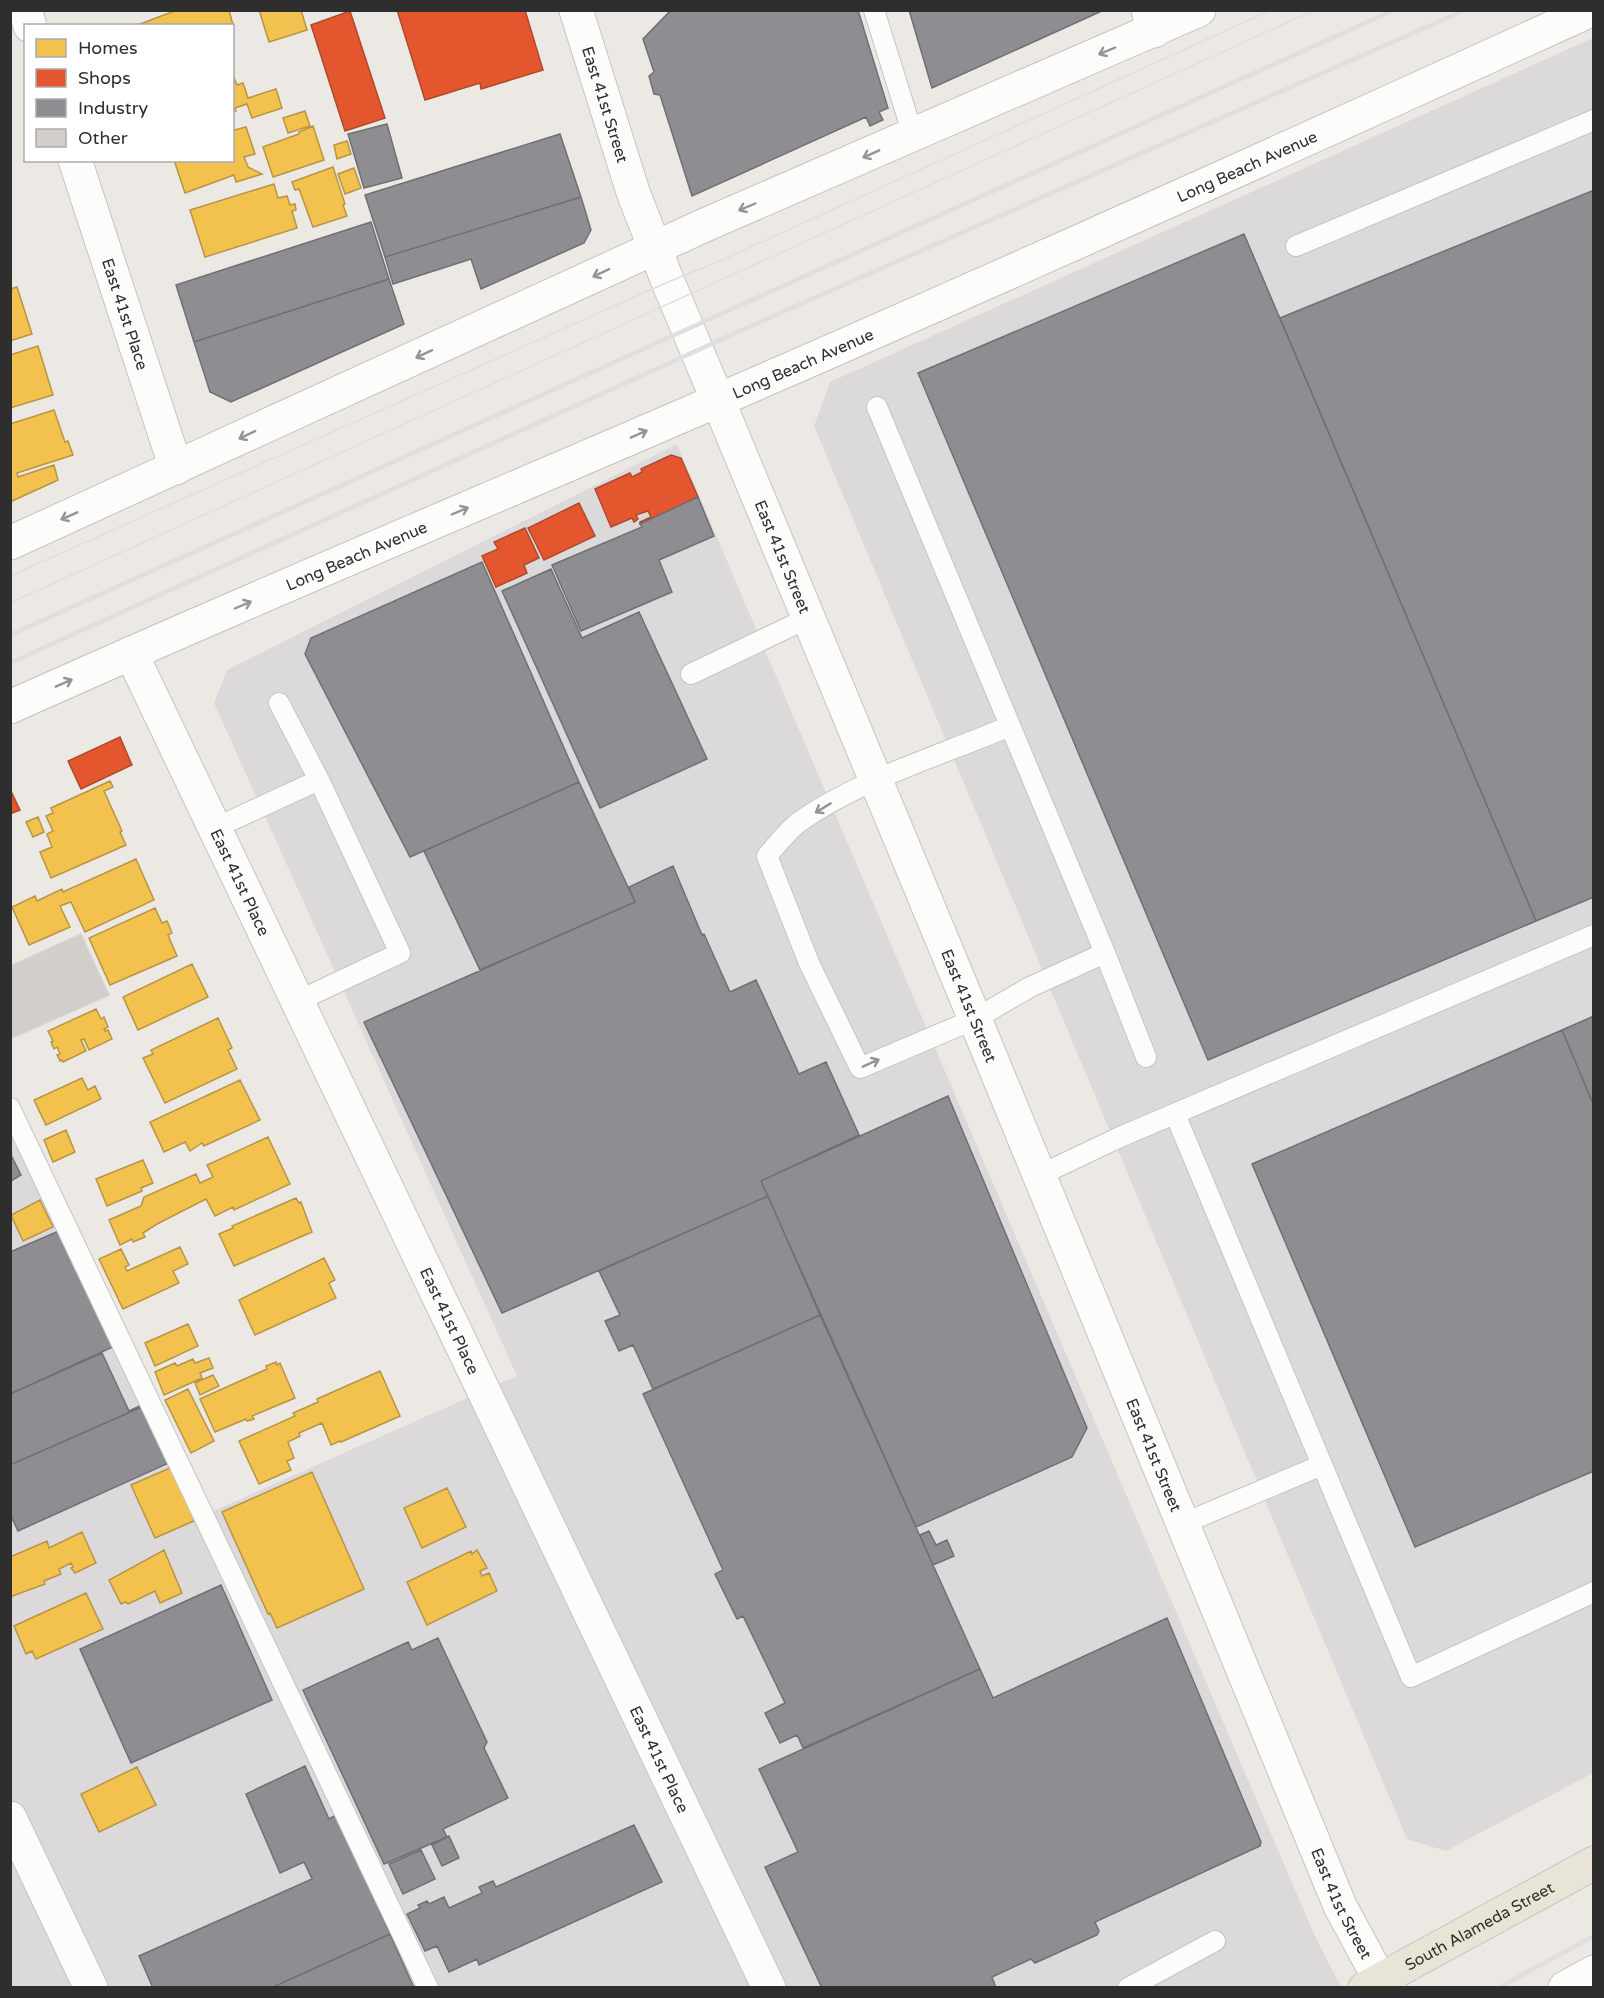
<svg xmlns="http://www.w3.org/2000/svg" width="1604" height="1998" viewBox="0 0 1604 1998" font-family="'Varela Round',sans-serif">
<rect width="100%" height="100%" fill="#ece8e4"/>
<!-- industrial -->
<path fill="#dcd9db" d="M 1593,38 L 1593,1773 L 1446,1851 L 1407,1839 L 814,426 L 830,382 Z
M 677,444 L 1313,1932 L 1341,1987 L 11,1987 L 10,1112 L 209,1513 L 517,1376 L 214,703 L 227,670 Z"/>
<!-- homes -->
<path fill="#f2c14e" stroke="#b79544" stroke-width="1.5" d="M 177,10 L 229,10 L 233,25 L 135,26 Z
M 259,10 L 301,10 L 307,30 L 269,42 Z
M 232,72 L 237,85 L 243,83 L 248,98 L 276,89 L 282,108 L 252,118 L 247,104 L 235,108 L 236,111 L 232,112 Z
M 305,111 L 310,126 L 288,133 L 283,118 Z
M 232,126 L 235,130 L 246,127 L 255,154 L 244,157 L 248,167 L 262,174 L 236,182 L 234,175 L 185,193 L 174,160 L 232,160 Z
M 313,126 L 324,160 L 273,177 L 263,147 L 299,134 L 299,132 Z
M 347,141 L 351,154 L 337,159 L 334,145 Z
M 333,167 L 345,204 L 343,205 L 347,216 L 313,227 L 299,189 L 295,190 L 292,182 Z
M 354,168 L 361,188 L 345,194 L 338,174 Z
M 274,184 L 278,198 L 287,196 L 290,205 L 295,204 L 296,210 L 292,211 L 297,228 L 205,257 L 190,210 Z
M 17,287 L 32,334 L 10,341 L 10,289 Z
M 38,346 L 53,395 L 10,408 L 10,355 Z
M 54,410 L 65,442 L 68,441 L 73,455 L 17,473 L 18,477 L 54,465 L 58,480 L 10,502 L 10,424 Z
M 110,781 L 113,787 L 104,791 L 122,831 L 120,832 L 126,845 L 51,878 L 40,852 L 52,847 L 47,834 L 53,831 L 46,816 L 53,813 L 51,808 Z
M 38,817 L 44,832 L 33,837 L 26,822 Z
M 136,859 L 154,900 L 85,932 L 71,902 L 60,906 L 70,927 L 29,945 L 12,907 L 35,896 L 37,901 L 62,889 L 63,892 Z
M 155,908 L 162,923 L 167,921 L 172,933 L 168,935 L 177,956 L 110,985 L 89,938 Z
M 192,964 L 208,997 L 138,1030 L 123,997 Z
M 96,1009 L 101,1019 L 104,1017 L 108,1027 L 104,1029 L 105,1031 L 108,1030 L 112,1039 L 89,1050 L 84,1039 L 81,1040 L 86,1051 L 63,1062 L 62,1060 L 60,1061 L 57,1055 L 60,1054 L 57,1047 L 54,1049 L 51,1042 L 53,1041 L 48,1031 Z
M 218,1018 L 232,1048 L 228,1050 L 237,1069 L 165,1103 L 143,1058 L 153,1054 L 151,1050 Z
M 82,1078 L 88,1090 L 95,1086 L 101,1099 L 46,1125 L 34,1100 Z
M 240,1080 L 260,1120 L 204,1146 L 202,1143 L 190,1151 L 185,1142 L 164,1152 L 150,1122 Z
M 66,1130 L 75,1152 L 53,1162 L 44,1140 Z
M 268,1137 L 290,1184 L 234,1210 L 233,1207 L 215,1216 L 206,1199 L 157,1224 L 143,1233 L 145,1237 L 133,1242 L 132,1239 L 120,1245 L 109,1220 L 141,1206 L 144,1197 L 196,1174 L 200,1183 L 213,1177 L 207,1165 Z
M 143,1160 L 153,1183 L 141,1188 L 142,1191 L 107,1206 L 96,1179 Z
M 296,1198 L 299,1203 L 301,1202 L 312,1232 L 234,1266 L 219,1234 L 233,1228 L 232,1226 Z
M 40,1200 L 53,1227 L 23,1241 L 11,1215 Z
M 180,1247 L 188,1264 L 173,1271 L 179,1283 L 123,1309 L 99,1259 L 121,1249 L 129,1265 L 125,1267 L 127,1271 Z
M 324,1258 L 335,1280 L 329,1283 L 336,1298 L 255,1335 L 239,1300 Z
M 188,1324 L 198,1346 L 155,1366 L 145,1343 Z
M 209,1358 L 213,1368 L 200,1373 L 202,1378 L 164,1395 L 155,1372 L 175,1363 L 177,1366 L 193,1359 L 195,1363 Z
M 276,1362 L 277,1365 L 280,1363 L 295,1398 L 252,1416 L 254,1419 L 247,1421 L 246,1419 L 215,1432 L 200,1399 L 267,1369 L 266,1366 Z
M 380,1371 L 400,1416 L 341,1442 L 340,1441 L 331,1445 L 322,1423 L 299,1433 L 300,1436 L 288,1442 L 294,1458 L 287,1461 L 291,1470 L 259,1484 L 239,1441 L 295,1416 L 293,1413 L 318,1402 L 317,1399 Z
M 213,1375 L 219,1386 L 200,1395 L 195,1383 Z
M 188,1389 L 214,1441 L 191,1453 L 165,1400 Z
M 172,1467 L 196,1520 L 155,1538 L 131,1485 Z
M 312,1472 L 364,1589 L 277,1628 L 270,1613 L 268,1614 L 222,1512 Z
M 447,1488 L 466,1527 L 422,1548 L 404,1508 Z
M 82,1532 L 96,1563 L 75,1573 L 71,1568 L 73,1567 L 71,1563 L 59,1569 L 61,1574 L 44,1581 L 45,1584 L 10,1597 L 10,1557 L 47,1541 L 49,1548 Z
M 164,1550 L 182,1593 L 160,1603 L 155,1591 L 128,1604 L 126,1602 L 121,1604 L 109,1580 Z
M 477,1550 L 487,1568 L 480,1571 L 482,1576 L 489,1573 L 497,1591 L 427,1625 L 407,1582 L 471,1551 L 472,1554 Z
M 86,1593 L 103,1629 L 36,1659 L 32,1651 L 26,1654 L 14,1626 Z
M 137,1767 L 156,1805 L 99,1832 L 81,1794 Z"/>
<!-- shops -->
<path fill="#e4572e" stroke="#ad4b2e" stroke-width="1.5" d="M 397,10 L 525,10 L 543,70 L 481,89 L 480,83 L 425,100 Z
M 350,11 L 385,118 L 345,131 L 311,25 Z
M 671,455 L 681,458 L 698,497 L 640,524 L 640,522 L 651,517 L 648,511 L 636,515 L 638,519 L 634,522 L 632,518 L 611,527 L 595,489 L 630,473 L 632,477 L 642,472 L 641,469 Z
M 579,503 L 595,536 L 544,560 L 528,528 Z
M 525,528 L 539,558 L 524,565 L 527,573 L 496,587 L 482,556 L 498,549 L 494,542 Z
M 120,737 L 132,765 L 81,789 L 68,761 Z
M 10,789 L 20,810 L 10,814 Z"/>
<!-- industry -->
<path fill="#8d8d92" stroke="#707074" stroke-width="1.5" d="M 673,10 L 858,10 L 888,108 L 879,112 L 883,120 L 870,126 L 866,117 L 692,196 L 660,95 L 654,94 L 649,76 L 654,72 L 643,39 L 668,13 Z
M 909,10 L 1104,10 L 932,88 Z
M 387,124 L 402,178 L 364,188 L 348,134 Z
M 560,134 L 581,197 L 385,257 L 365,195 Z
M 1594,190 L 1594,897 L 1536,921 L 1280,318 Z
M 581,197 L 591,230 L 584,243 L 481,289 L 471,259 L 393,284 L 385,257 Z
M 371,222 L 389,279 L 194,342 L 176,285 Z
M 1244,234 L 1536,921 L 1208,1060 L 918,373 Z
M 389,279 L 404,324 L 231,402 L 210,392 L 194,342 Z
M 698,497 L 714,536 L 659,560 L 672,592 L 581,631 L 552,565 L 642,527 L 640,524 Z
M 482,562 L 579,782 L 410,857 L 305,654 L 311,638 Z
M 551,569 L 582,638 L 639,612 L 707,759 L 600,808 L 502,591 Z
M 579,782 L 635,902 L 480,970 L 424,851 Z
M 673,866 L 702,935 L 704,934 L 730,992 L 756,980 L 799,1074 L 826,1062 L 859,1135 L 761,1181 L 768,1196 L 502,1313 L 364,1022 L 635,902 L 629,887 Z
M 1594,1016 L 1594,1106 L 1562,1030 Z
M 1562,1030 L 1594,1106 L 1594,1471 L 1415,1547 L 1252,1164 Z
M 948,1096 L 1087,1428 L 1072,1457 L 916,1527 L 761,1181 Z
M 11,1155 L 21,1175 L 11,1181 L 10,1180 Z
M 768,1196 L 820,1315 L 653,1389 L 633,1345 L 619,1351 L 605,1321 L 620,1315 L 599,1271 Z
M 61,1230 L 115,1346 L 10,1394 L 10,1252 Z
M 820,1315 L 980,1669 L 803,1748 L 797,1735 L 780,1743 L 765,1713 L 785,1703 L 743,1616 L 737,1619 L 715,1574 L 723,1570 L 643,1394 Z
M 102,1353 L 129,1411 L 144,1404 L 144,1406 L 10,1465 L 10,1394 Z
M 144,1406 L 171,1462 L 18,1531 L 10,1514 L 10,1465 Z
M 929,1531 L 936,1545 L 947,1540 L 954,1556 L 933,1565 L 920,1535 Z
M 221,1585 L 272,1700 L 131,1763 L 80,1649 Z
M 1167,1618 L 1261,1842 L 1260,1846 L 1095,1922 L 1099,1931 L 1097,1935 L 1035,1963 L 1031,1959 L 992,1977 L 996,1988 L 822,1988 L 765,1867 L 798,1852 L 759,1769 L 980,1669 L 993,1698 Z
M 438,1638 L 487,1742 L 484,1748 L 508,1798 L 443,1829 L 447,1837 L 384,1864 L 303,1690 L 408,1642 L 412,1650 Z
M 305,1766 L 329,1819 L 336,1815 L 390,1934 L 271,1988 L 153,1988 L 139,1956 L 312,1879 L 304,1862 L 280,1873 L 246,1794 Z
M 634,1825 L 662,1882 L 479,1965 L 477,1959 L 449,1972 L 437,1946 L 425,1951 L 407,1914 L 420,1908 L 418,1905 L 427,1901 L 429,1904 L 444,1897 L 449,1908 L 482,1893 L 479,1887 L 493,1881 L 496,1887 Z
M 449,1836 L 459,1858 L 442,1866 L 432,1845 Z
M 421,1850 L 435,1879 L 403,1894 L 389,1864 Z
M 390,1934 L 414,1988 L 271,1988 Z"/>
<!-- building -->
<path fill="#d1cecb" stroke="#d7d4d0" stroke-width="1.5" d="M 81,934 L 109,995 L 10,1039 L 10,966 Z"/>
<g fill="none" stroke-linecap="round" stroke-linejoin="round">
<defs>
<path id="lane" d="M 874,10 L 913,135
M 1296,246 L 1594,120
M 877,407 L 1105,953
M 691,674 L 808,618
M 279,703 L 319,780
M 1010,726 C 942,755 860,779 799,822 C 787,831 777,845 767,856 L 809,963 L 860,1068 L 975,1019 L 1030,987 L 1105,953 L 1146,1057
M 215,828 L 319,780 L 400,953 L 298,1001
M 10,1108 L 428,1988
M 1175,1114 L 1411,1677 L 1594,1592
M 1038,1176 L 1120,1137 L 1594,935
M 1182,1524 L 1322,1465
M 1128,1988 L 1215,1941"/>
<g id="street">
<path d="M 25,10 L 30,26"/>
<path d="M 1148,10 L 1154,31"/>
<path id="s1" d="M 75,160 L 176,468"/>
<path id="s2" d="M 131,653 L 769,1988"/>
<path d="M 10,1818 L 91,1988"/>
</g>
<g id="secondary">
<path id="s3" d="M 576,10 L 633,192 L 668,282 L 727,422 L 975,1019 L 1340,1906 L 1380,1980 L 1389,1988"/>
<path d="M 10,543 L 705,225 L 1199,10"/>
<path id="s4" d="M 10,707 C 261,594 515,489 767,379 C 1043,259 1317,135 1591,10"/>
<path d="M 1565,1988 L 1594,1972"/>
</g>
<g id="primary">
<path id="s5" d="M 1365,1988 L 1594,1863"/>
</g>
</defs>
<!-- lane casing -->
<use href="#lane" stroke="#c5c4c5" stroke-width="22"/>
<!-- street casing -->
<use href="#street" stroke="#c5c4c5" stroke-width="35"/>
<!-- secondary casing -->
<use href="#secondary" stroke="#c5c4c5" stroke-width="35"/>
<!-- primary casing -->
<use href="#primary" stroke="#c6c5c4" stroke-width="35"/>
<!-- lane -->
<use href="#lane" stroke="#fcfcfb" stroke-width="20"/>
<!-- street -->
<use href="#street" stroke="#fcfcfb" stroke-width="33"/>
<!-- secondary -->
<use href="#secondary" stroke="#fcfcfb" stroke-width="33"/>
<!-- primary -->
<use href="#primary" stroke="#e8e4d6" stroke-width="33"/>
<!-- tram -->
<path stroke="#dfdfe1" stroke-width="1.5" d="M 10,576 L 668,282 L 720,261 L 1271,10
M 10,603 L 1315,10"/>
<!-- rail -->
<path stroke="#dfdfe1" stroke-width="4.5" d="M 10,635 L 1394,10
M 10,663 L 742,330 L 1465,10
M 1498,1988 L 1594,1936"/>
</g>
<!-- one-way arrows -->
<defs><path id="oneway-shaft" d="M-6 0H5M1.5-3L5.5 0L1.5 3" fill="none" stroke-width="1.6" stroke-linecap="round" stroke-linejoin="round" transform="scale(1.5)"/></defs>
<g stroke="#959594">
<use href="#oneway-shaft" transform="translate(1107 51) rotate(157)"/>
<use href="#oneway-shaft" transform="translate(871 154) rotate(156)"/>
<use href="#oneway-shaft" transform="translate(747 207) rotate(157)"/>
<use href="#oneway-shaft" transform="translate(601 273) rotate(155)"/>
<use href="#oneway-shaft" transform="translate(424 354) rotate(155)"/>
<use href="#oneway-shaft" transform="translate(639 434) rotate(-24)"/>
<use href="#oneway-shaft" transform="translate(247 435) rotate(155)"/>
<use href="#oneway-shaft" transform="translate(460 511) rotate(-23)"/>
<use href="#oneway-shaft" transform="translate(69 516) rotate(156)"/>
<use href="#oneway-shaft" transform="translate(243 605) rotate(-23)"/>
<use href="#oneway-shaft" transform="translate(64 683) rotate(-24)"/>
<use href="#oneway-shaft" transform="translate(823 808) rotate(149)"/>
<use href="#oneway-shaft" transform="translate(871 1063) rotate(-24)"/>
</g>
<g text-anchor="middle" stroke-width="6" stroke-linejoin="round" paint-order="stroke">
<!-- street labels -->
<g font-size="16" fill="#2e2e2e" stroke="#fff">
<text dy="6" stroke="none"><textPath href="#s3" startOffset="99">East 41st Street</textPath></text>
<text dy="6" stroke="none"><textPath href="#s4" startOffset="1350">Long Beach Avenue</textPath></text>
<text dy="6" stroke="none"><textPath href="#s1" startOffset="162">East 41st Place</textPath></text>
<text dy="6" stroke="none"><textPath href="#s4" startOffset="864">Long Beach Avenue</textPath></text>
<text dy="6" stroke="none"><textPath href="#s4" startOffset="378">Long Beach Avenue</textPath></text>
<text dy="6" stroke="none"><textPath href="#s3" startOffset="585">East 41st Street</textPath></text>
<text dy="6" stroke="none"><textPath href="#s2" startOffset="254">East 41st Place</textPath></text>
<text dy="6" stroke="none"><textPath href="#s3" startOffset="1071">East 41st Street</textPath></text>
<text dy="6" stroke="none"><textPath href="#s2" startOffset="740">East 41st Place</textPath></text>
<text dy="6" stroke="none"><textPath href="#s3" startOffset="1557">East 41st Street</textPath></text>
<text dy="6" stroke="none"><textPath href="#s2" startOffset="1226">East 41st Place</textPath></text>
<text dy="6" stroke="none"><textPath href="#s3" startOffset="2043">East 41st Street</textPath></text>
<text dy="6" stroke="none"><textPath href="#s5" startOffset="130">South Alameda Street</textPath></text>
</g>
</g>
<!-- border -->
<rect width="1604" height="1998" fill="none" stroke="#2e2e2e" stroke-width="24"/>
<!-- legend -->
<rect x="24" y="24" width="210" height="138" fill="#ffffff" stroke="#ababab" stroke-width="1.5"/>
<rect x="36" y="39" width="30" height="18" fill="#f2c14e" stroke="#ababab" stroke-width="1.5"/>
<text x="78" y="54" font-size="18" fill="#2e2e2e">Homes</text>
<rect x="36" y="69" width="30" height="18" fill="#e4572e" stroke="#ababab" stroke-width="1.5"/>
<text x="78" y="84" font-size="18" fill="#2e2e2e">Shops</text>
<rect x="36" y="99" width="30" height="18" fill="#8d8d92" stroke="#ababab" stroke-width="1.5"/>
<text x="78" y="114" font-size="18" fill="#2e2e2e">Industry</text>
<rect x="36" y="129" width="30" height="18" fill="#d1cecb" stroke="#ababab" stroke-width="1.5"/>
<text x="78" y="144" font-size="18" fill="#2e2e2e">Other</text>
</svg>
